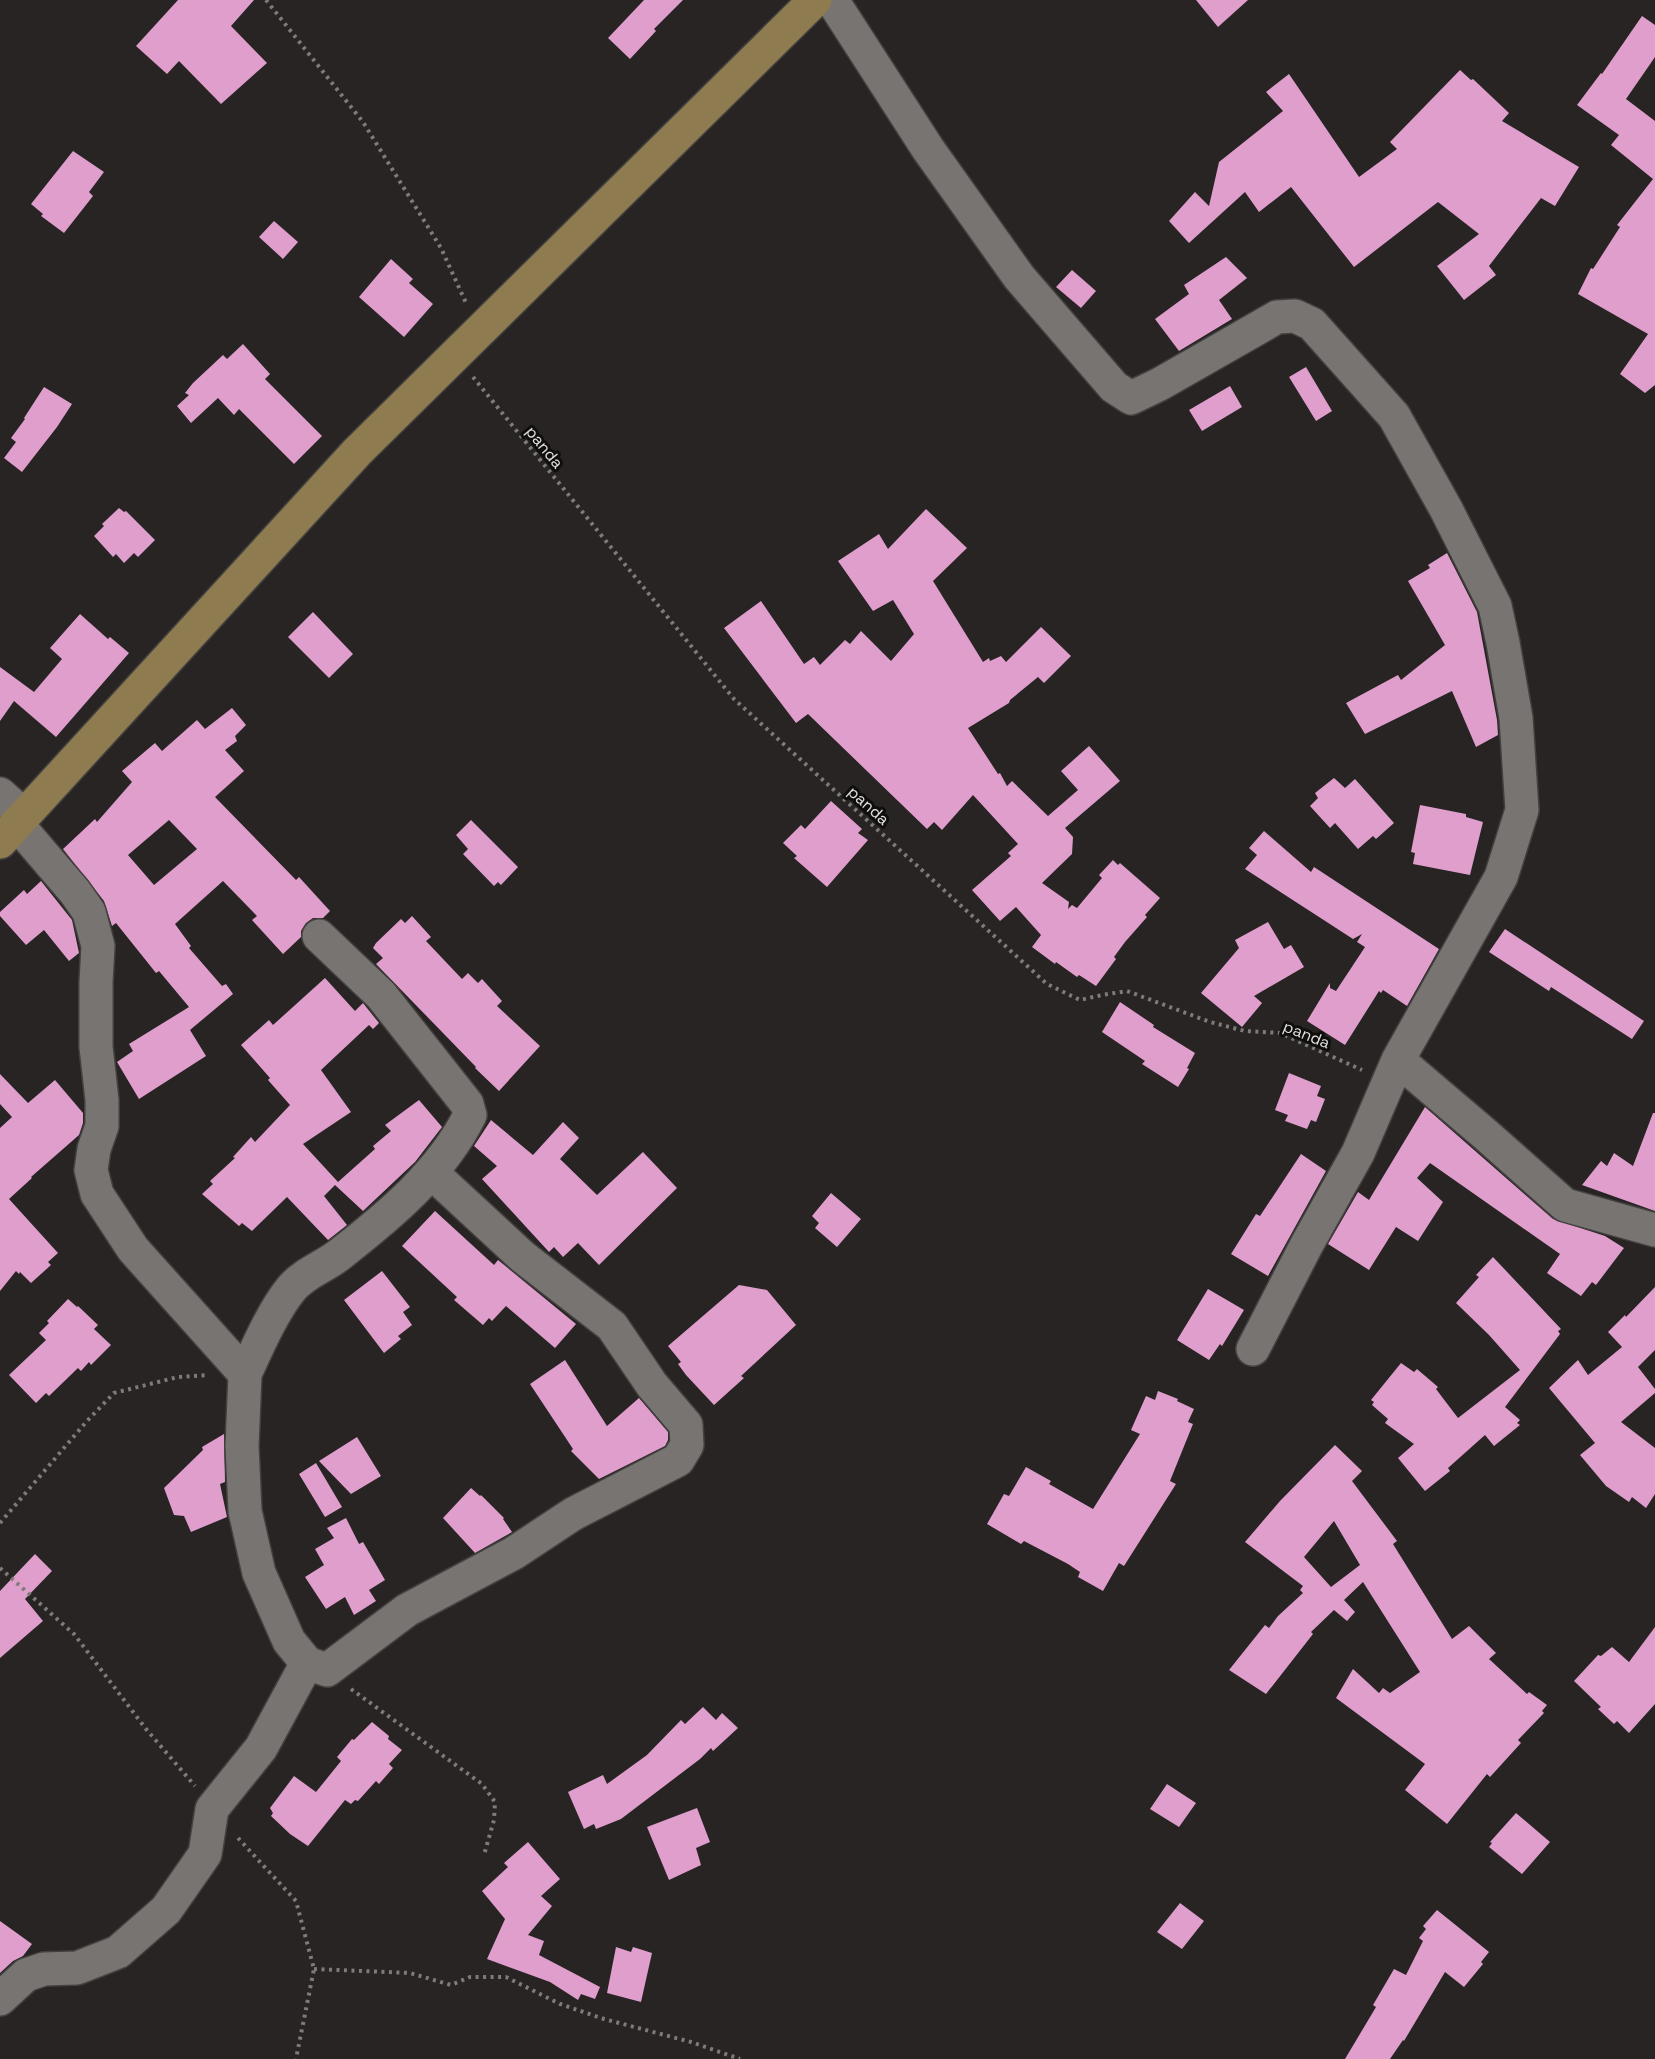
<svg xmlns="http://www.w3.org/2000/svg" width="1655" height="2059" viewBox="0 0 1655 2059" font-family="'Space Grotesk',sans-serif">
<rect width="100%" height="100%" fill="#272423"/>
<!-- building -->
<path fill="#e09ecd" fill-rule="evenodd" d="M 178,0 L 254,0 L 231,26 L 267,63 L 221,104 L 179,61 L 167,74 L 136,46 Z
M 644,0 L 683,0 L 654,29 L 656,31 L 630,59 L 608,38 Z
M 1196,0 L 1248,0 L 1218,27 Z
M 1642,16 L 1655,25 L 1655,57 L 1626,99 L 1655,121 L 1655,385 L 1645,393 L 1620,374 L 1648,334 L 1578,294 L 1591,268 L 1593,269 L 1620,227 L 1617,225 L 1653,179 L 1611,145 L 1619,135 L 1577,105 L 1601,73 L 1602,74 Z
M 1460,70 L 1471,80 L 1473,79 L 1509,113 L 1502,121 L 1579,167 L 1555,206 L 1541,198 L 1489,266 L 1496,275 L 1464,300 L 1437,266 L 1479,234 L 1438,202 L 1354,267 L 1291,187 L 1259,212 L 1245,192 L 1189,243 L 1169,221 L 1195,192 L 1209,206 L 1219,162 L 1283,111 L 1266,92 L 1289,74 L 1359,177 L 1397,149 L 1390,142 Z
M 73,151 L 104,172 L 89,192 L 93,196 L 64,233 L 41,216 L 43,214 L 31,204 Z
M 274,221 L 298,242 L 283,259 L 259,237 Z
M 1226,257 L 1247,278 L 1219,300 L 1232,319 L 1179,351 L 1155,319 L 1189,294 L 1184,285 Z
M 391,259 L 413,279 L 409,283 L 433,304 L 404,337 L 359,297 Z
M 1072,270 L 1096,291 L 1081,308 L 1056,287 Z
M 243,344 L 270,374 L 265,379 L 322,436 L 294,464 L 239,409 L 234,415 L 218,398 L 191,423 L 177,406 L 189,395 L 185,393 L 193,383 L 223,355 L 227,359 Z
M 1306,367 L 1332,411 L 1316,421 L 1289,377 Z
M 1230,386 L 1242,407 L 1202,431 L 1189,410 Z
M 44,387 L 72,404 L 57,427 L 22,472 L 4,458 L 16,442 L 11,438 L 25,419 L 24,418 Z
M 119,508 L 124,512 L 126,511 L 155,540 L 138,557 L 134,553 L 124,563 L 116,554 L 113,557 L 94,536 L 104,526 L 102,524 Z
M 926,509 L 967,548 L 933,581 L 983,662 L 989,658 L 990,661 L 1001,656 L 1006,662 L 1041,627 L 1071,656 L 1044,683 L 1038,677 L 1010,700 L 1009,703 L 968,728 L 998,774 L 1000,773 L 1007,786 L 1012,781 L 1048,816 L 1078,790 L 1061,771 L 1089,746 L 1120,781 L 1065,828 L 1073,837 L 1072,854 L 1042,883 L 1069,902 L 1068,909 L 1072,905 L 1077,908 L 1102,878 L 1099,875 L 1113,860 L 1118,865 L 1120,863 L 1160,898 L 1145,915 L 1147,917 L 1125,942 L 1114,957 L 1116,959 L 1096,986 L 1079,975 L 1077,977 L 1056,962 L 1055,964 L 1032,947 L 1041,935 L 1016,907 L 1000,921 L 972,890 L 1011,856 L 1008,853 L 1018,844 L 973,795 L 942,830 L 934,822 L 927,829 L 808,714 L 796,723 L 724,628 L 761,601 L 804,664 L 814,657 L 820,665 L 845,640 L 850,644 L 861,631 L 891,661 L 914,634 L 893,600 L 873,611 L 838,561 L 879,534 L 888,549 Z
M 1447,553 L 1477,612 L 1497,720 L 1498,735 L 1476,747 L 1452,691 L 1365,734 L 1346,703 L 1398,675 L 1401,680 L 1445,645 L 1408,581 L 1430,568 L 1428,565 Z
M 313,612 L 353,654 L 329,678 L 288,637 Z
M 80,614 L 108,639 L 110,637 L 129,653 L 56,737 L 14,701 L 0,721 L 0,667 L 34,692 L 62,659 L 50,648 Z
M 232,708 L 246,725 L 235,736 L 237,741 L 225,750 L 244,771 L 215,797 L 296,880 L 299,877 L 330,911 L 323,918 L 313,918 L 306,923 L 301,931 L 301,937 L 283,954 L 252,920 L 257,916 L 223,881 L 175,924 L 191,946 L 189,948 L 222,986 L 226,984 L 233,994 L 190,1030 L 206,1056 L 139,1099 L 117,1062 L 133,1051 L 129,1044 L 189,1007 L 159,971 L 156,973 L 116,923 L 112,926 L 104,901 L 63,849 L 95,819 L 97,822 L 132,782 L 122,771 L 155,743 L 162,751 L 197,720 L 205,729 ZM 169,820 L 197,849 L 154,885 L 128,855 Z
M 1334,778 L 1345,788 L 1355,779 L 1394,823 L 1376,839 L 1373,836 L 1358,849 L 1335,823 L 1330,828 L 1310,806 L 1318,798 L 1315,793 Z
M 831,801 L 862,829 L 858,833 L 868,840 L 827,887 L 794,858 L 797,856 L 783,843 L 801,825 L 805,829 Z
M 1420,805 L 1466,814 L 1466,817 L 1483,822 L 1470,875 L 1413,864 L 1415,853 L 1411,852 Z
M 471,820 L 518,867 L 501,885 L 498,882 L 494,886 L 463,854 L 468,849 L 456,835 Z
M 1264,831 L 1311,872 L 1314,867 L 1439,949 L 1407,1006 L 1383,990 L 1381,993 L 1379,991 L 1345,1045 L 1307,1021 L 1330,983 L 1330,988 L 1336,991 L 1365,947 L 1357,942 L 1362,934 L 1353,939 L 1245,869 L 1257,855 L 1249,848 Z
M 41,881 L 72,920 L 79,953 L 69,961 L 44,930 L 26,945 L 0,916 L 0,912 L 24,890 L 27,894 Z
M 412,916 L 431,937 L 426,941 L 462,979 L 468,973 L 478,983 L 482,979 L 502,1001 L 497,1006 L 540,1046 L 499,1091 L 475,1068 L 476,1067 L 376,964 L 383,958 L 373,948 L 376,943 L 401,919 L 405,923 Z
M 1268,922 L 1284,949 L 1291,945 L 1304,967 L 1254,996 L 1262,1003 L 1242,1027 L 1201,993 L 1239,948 L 1235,940 Z
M 1505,929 L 1644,1021 L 1632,1039 L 1551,987 L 1549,991 L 1489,952 Z
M 325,978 L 355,1011 L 363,1003 L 379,1023 L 373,1029 L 369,1025 L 321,1070 L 351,1112 L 303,1144 L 338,1182 L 375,1149 L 373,1146 L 391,1131 L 385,1125 L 419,1100 L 442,1127 L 415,1162 L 363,1211 L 335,1185 L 324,1196 L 347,1225 L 328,1240 L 287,1197 L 252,1231 L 242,1223 L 239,1226 L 202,1194 L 213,1184 L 210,1181 L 235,1158 L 233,1157 L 251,1137 L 255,1142 L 290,1105 L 268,1080 L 270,1078 L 241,1045 L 269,1020 L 273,1025 Z
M 1120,1002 L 1154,1025 L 1153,1027 L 1195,1053 L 1187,1068 L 1189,1069 L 1178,1087 L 1142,1064 L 1145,1061 L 1102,1032 Z
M 1289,1073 L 1321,1086 L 1317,1096 L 1325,1099 L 1316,1122 L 1311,1120 L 1307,1129 L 1285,1121 L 1288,1115 L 1275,1110 Z
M 0,1074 L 28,1103 L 55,1080 L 83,1113 L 83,1123 L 79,1135 L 31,1177 L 32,1178 L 9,1199 L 58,1253 L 48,1262 L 51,1265 L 31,1283 L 20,1272 L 19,1274 L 16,1271 L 0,1291 L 0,1128 L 12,1117 L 0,1104 Z
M 1425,1107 L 1553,1219 L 1605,1236 L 1624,1248 L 1596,1285 L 1592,1282 L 1581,1296 L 1547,1273 L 1560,1254 L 1430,1163 L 1417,1178 L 1443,1202 L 1418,1241 L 1396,1227 L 1369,1270 L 1328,1244 L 1358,1192 L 1369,1200 Z
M 1653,1113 L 1655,1113 L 1655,1211 L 1582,1185 L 1601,1161 L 1607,1166 L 1614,1153 L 1633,1166 Z
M 491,1120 L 533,1155 L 563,1122 L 579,1138 L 560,1159 L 597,1195 L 643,1152 L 677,1188 L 599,1265 L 578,1243 L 563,1257 L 554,1247 L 549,1252 L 482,1179 L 497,1166 L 474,1146 Z
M 1301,1154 L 1326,1171 L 1268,1276 L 1231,1254 L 1256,1214 L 1260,1216 Z
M 831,1193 L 861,1219 L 837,1247 L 815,1228 L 819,1223 L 812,1216 Z
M 435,1211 L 494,1265 L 498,1260 L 576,1324 L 555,1348 L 506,1306 L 492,1321 L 489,1318 L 483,1325 L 454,1300 L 457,1297 L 402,1246 Z
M 1493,1257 L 1561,1329 L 1558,1331 L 1560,1334 L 1505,1407 L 1520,1420 L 1517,1423 L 1520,1425 L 1494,1446 L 1485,1435 L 1448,1468 L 1450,1471 L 1425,1491 L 1398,1458 L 1414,1444 L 1385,1423 L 1388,1419 L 1372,1405 L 1374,1402 L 1371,1400 L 1401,1363 L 1414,1372 L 1417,1369 L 1438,1387 L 1436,1389 L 1458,1418 L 1520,1370 L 1489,1335 L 1456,1303 L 1479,1277 L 1476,1275 Z
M 382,1271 L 410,1307 L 403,1312 L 412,1325 L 398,1336 L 401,1339 L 384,1353 L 344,1300 Z
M 739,1285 L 767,1290 L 796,1325 L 741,1376 L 744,1378 L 714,1405 L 686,1375 L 678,1364 L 681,1362 L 668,1346 Z
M 1655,1287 L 1655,1350 L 1638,1367 L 1655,1389 L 1655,1393 L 1621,1422 L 1655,1448 L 1655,1494 L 1646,1508 L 1632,1497 L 1629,1502 L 1606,1486 L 1580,1455 L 1595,1443 L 1549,1388 L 1578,1360 L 1588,1375 L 1622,1347 L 1608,1332 L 1625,1315 L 1626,1317 Z
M 1208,1289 L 1244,1310 L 1222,1346 L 1220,1344 L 1209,1360 L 1177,1340 Z
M 68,1299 L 77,1307 L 78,1306 L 98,1325 L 94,1329 L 111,1345 L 91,1365 L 89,1362 L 81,1371 L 78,1368 L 49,1396 L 46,1393 L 36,1403 L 9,1375 L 46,1340 L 39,1333 L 49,1323 L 47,1321 Z
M 565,1360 L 607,1426 L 639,1398 L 668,1432 L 668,1440 L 665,1446 L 599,1479 L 571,1451 L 573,1449 L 530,1384 Z
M 1158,1391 L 1178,1399 L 1177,1401 L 1194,1409 L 1188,1422 L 1193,1424 L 1170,1481 L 1176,1484 L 1124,1566 L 1119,1563 L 1103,1591 L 1078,1577 L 1080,1572 L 1068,1564 L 1024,1541 L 1021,1544 L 987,1524 L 1004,1494 L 1009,1496 L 1026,1467 L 1051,1481 L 1049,1484 L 1093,1509 L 1140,1434 L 1131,1430 L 1146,1396 L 1155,1400 Z
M 224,1434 L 225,1482 L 220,1484 L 227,1517 L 191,1532 L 184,1516 L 174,1515 L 164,1488 L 203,1450 L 202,1447 Z
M 357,1437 L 381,1476 L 351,1494 L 319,1461 Z
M 1335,1445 L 1362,1471 L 1352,1481 L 1397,1541 L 1393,1544 L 1452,1639 L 1469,1626 L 1496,1653 L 1489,1659 L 1527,1694 L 1529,1692 L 1547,1705 L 1542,1711 L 1544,1713 L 1518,1740 L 1521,1743 L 1490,1777 L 1487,1774 L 1447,1824 L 1405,1790 L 1425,1764 L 1336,1698 L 1353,1669 L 1379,1693 L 1383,1688 L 1390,1693 L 1420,1672 L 1363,1582 L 1344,1600 L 1355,1612 L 1347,1621 L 1334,1610 L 1311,1632 L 1313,1634 L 1266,1694 L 1229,1670 L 1265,1625 L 1269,1628 L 1278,1616 L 1303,1593 L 1300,1590 L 1303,1586 L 1245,1542 L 1280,1501 ZM 1334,1521 L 1360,1565 L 1331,1587 L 1304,1557 Z
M 316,1463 L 342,1507 L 325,1517 L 299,1474 Z
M 471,1488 L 480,1496 L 481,1495 L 504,1518 L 503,1519 L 512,1532 L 475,1553 L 443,1518 Z
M 346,1518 L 359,1544 L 363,1542 L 385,1580 L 369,1590 L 376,1601 L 354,1615 L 345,1597 L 326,1609 L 305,1577 L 324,1565 L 315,1549 L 334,1538 L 327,1528 Z
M 35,1554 L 52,1571 L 25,1599 L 43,1621 L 0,1658 L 0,1591 Z
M 1655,1627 L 1655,1704 L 1629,1733 L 1617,1721 L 1614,1724 L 1598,1709 L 1601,1707 L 1574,1681 L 1598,1655 L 1601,1656 L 1612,1647 L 1629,1662 Z
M 703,1707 L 716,1720 L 722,1713 L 738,1728 L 713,1751 L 711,1748 L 700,1759 L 621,1819 L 596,1829 L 594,1824 L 584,1829 L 568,1792 L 603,1775 L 607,1784 L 647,1755 L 681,1720 L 685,1724 Z
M 372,1722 L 389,1736 L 388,1739 L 402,1750 L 389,1764 L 393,1768 L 379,1784 L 376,1781 L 358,1801 L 355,1800 L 351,1804 L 345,1800 L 308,1846 L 290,1834 L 271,1816 L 273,1813 L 270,1808 L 294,1776 L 316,1792 L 341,1761 L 337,1757 L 352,1739 L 354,1740 Z
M 1167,1784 L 1196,1803 L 1179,1827 L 1150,1809 Z
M 697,1808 L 710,1842 L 696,1848 L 701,1865 L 669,1880 L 647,1827 Z
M 1516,1813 L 1550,1842 L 1522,1874 L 1489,1847 L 1492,1843 L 1490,1842 Z
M 528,1842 L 560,1879 L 541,1896 L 552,1906 L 528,1935 L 544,1941 L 539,1955 L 600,1987 L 595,1999 L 581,1994 L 578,2000 L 550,1982 L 487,1959 L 505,1919 L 482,1891 L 508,1867 L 504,1863 Z
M 1180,1903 L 1204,1921 L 1182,1949 L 1157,1932 Z
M 1437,1910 L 1489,1952 L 1481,1962 L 1483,1964 L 1464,1987 L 1445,1972 L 1404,2041 L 1403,2040 L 1390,2059 L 1345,2059 L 1376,2007 L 1373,2005 L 1394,1969 L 1406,1975 L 1423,1941 L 1419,1938 L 1426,1929 L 1423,1926 Z
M 0,1921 L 32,1944 L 23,1956 L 13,1961 L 0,1973 Z
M 616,1947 L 631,1952 L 633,1947 L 652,1953 L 641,2002 L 607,1993 Z"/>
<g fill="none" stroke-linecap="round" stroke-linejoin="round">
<defs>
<path id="minor" d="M 832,0 L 928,149 L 1019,277 L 1114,387 L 1131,398 L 1160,384 L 1277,317 L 1295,316 L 1312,324 L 1394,416 L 1446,509 L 1495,606 L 1503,643 L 1516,718 L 1522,810 L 1501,877 L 1398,1060 L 1358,1153 L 1306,1246 L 1253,1349
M 0,794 L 23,815
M 1398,1060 L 1485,1134 L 1565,1205 L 1655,1230
M 245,1374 C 257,1348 273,1311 291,1289 C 304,1273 324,1267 339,1255 C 389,1216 441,1173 470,1115 L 467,1104 L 381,995 L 319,936
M 307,1663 L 327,1670 L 407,1610 L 514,1553 L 573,1514 L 678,1460 L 687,1445 L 686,1425 L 652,1385 L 612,1326 L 523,1257 L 431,1172
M 0,1999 L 26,1975 L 44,1969 L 77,1968 L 118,1952 L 166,1910 L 205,1854 L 212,1809 L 261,1748 L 307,1663 L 289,1641 L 259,1573 L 245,1511 L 242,1446 L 245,1374 L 133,1249 L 97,1194 L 91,1170 L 94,1149 L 102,1126 L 102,1100 L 96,1047 L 96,982 L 98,946 L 89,912 L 75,892 L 16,823"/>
<path id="major" d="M 0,842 L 357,452 L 815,0"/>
</defs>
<!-- minor casing -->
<use href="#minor" stroke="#43413f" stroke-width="36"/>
<!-- major casing -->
<use href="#major" stroke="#43413f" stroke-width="36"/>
<!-- path -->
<path stroke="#7e7b7a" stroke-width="4" stroke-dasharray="3 4.5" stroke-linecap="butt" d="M 266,0 L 363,122 L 441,248 L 466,303
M 473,377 L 734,699 L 1047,984 L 1080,1000 L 1102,995 L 1127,991 L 1210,1022 L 1245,1031 L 1280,1033 L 1362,1070
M 0,1523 L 87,1421 L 114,1393 L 178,1377 L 208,1375
M 0,1568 L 74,1634 L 146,1729 L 195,1786
M 351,1689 L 482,1784 L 495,1802 L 494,1820 L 484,1855
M 238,1838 L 296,1901 L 314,1969 L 296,2059
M 314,1969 L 410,1973 L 451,1985 L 470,1977 L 506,1977 L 560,2004 L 604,2019 L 691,2042 L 740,2059"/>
<!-- minor -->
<use href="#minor" stroke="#777472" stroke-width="33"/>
<!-- major -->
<use href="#major" stroke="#8e7c50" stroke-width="33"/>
</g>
<g text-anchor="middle" stroke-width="6" stroke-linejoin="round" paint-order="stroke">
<!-- street labels -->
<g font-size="16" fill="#e3e1e0" stroke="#0f0e0d">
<text transform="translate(545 447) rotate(51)" y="6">panda</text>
<text transform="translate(869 805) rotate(42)" y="6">panda</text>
<text transform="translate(1307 1034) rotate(22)" y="6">panda</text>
</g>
</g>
</svg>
